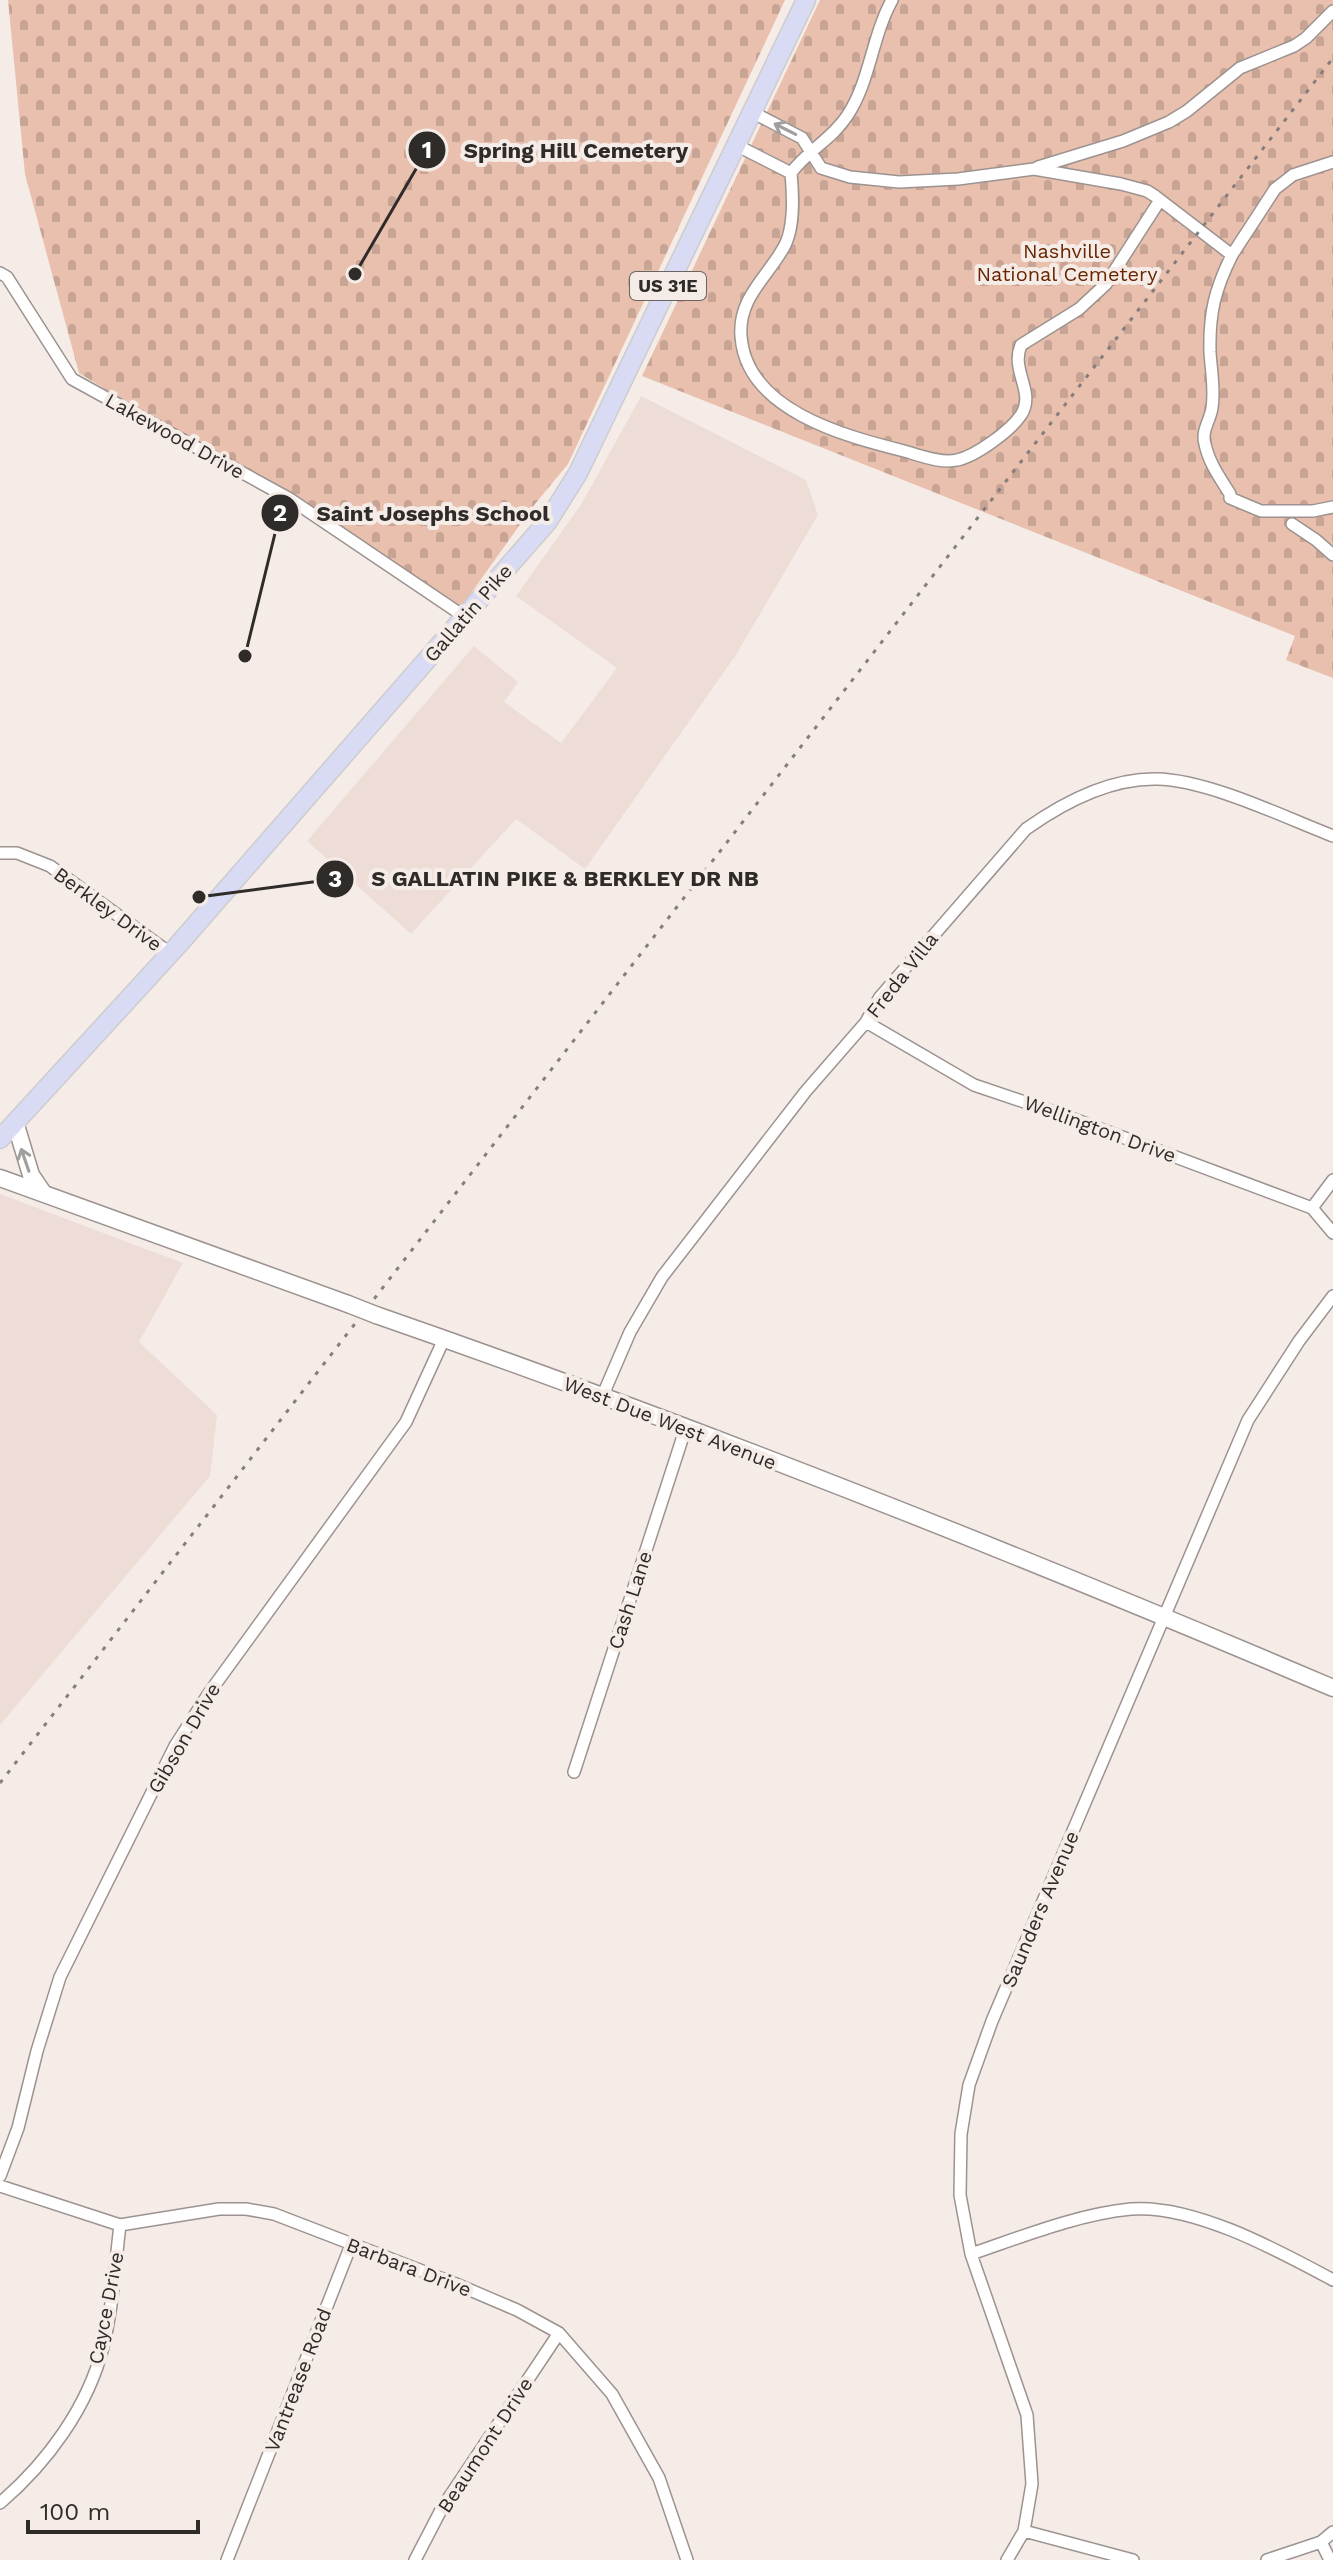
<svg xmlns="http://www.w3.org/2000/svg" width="1333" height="2560" viewBox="0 0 1333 2560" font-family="'Work Sans',sans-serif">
<defs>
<pattern id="cemetery-stones" width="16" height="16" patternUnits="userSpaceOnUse" patternTransform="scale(2)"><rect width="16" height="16" fill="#e9bfad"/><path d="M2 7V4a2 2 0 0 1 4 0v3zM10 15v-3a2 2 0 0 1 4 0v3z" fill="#c8a495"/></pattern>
</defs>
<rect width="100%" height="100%" fill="#f5ece8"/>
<!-- built -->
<path fill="#eeddd6" d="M 641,396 L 806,480 L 818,515 L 736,655 L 585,869 L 516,819 L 411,934 L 307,841 L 474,646 L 518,682 L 504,702 L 561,743 L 617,668 L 516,596 L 582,503 Z
M 0,1194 L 183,1263 L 139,1342 L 217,1415 L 210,1476 L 0,1725 Z"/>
<!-- cemetery -->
<path fill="url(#cemetery-stones)" d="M 8,0 L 785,0 L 568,464 L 535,504 L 461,607 L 79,373 L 25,174 Z
M 820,0 L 1333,0 L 1333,678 L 1286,660 L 1295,636 L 642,376 Z"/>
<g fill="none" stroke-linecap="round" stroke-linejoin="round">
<defs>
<path id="street" d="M 892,0 C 872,36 870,82 847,116 C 832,139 807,151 791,173 C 793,194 795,225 785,245 C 769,276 738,297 741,336 C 746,410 844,436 904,451 C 919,455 941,464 957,460 C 976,456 1010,431 1021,415 C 1036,392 1010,371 1021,345 L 1079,309 L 1106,284 L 1160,200
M 752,112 L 802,138 L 821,168 L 850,177 L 899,182 L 958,179 L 1034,169 L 1121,184 L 1147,191 L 1155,196 L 1232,255 C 1215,289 1209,313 1210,352 C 1211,370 1215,389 1212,408 C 1210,421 1201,431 1205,444 C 1209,463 1220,478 1230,494 L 1230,498 L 1261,511 L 1313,511 L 1333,507
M 736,145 L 791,173
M 1038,167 L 1123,141 L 1169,122 L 1187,111 L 1240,68 L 1294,46 L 1306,38 L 1333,11
M 1232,255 L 1275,189 L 1293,175 L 1333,162
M 0,273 L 7,277 L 72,379 L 290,499 L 465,617
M 1292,524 L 1316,540 L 1333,555
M 0,853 L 17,853 L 50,866 L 171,954
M 866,1022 L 974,1085 L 1066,1116 L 1312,1208 L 1333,1233
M 1312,1208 L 1333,1180
M 602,1397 L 630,1332 L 662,1277 L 806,1091 L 866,1022 L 880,997 L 1026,829 C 1064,802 1109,778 1157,779 C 1208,780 1284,817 1333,836
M 574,1772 L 686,1427
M 0,2176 L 18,2128 L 37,2051 L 60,1977 L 175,1746 L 209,1693 L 406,1422 L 444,1339
M 0,2186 L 120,2225 L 219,2209 L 246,2209 L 274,2214 L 456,2284 L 517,2310 L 559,2333 L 612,2394 L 659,2478 L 687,2560
M 971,2254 C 1021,2237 1078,2214 1131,2209 C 1194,2204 1279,2251 1333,2280
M 0,2503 C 47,2463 88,2407 103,2347 C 113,2307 115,2265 120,2225
M 1024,2531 L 1133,2560
M 1321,2542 L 1330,2560
M 227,2560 L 351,2245
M 415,2560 L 442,2508 L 559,2333
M 1007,2560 L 1024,2531 L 1032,2484 L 1027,2415 L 971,2254 L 960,2195 L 961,2134 L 969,2085 L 992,2021 L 1248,1420 L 1299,1341 L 1333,1296
M 1267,2560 L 1321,2542 L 1333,2532"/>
<path id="secondary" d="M 15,1122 L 31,1175 L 44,1194
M 0,1178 L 348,1304
M 376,1315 C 699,1427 1018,1554 1333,1688"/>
<path id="primary" d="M 0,1139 L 178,945 L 548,521 L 578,473 L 806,0"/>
</defs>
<!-- street casing -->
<use href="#street" stroke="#9c9390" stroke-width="14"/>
<!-- secondary casing -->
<use href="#secondary" stroke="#9c9390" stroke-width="19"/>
<!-- primary casing -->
<use href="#primary" stroke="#cdcccc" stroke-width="21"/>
<!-- street -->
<use href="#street" stroke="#fff" stroke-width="11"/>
<!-- secondary -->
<use href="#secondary" stroke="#fff" stroke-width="16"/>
<!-- primary -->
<use href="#primary" stroke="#d9dbf5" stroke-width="18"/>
<!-- rail -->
<path stroke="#847e7c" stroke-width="3" stroke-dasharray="4 8" stroke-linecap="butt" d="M 0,1783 L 1333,58"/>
<defs>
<path id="secondary-bridge" d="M 348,1304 L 376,1315"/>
</defs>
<!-- secondary-bridge casing -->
<use href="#secondary-bridge" stroke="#9c9390" stroke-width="19" stroke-linecap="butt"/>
<!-- secondary-bridge -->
<use href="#secondary-bridge" stroke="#fff" stroke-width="16"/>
</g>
<!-- one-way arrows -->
<defs><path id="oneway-shaft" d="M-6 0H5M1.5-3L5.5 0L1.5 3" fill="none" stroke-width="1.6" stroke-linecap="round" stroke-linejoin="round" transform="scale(2)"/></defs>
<g stroke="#a1a09f">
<use href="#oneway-shaft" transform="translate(785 129) rotate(-153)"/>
<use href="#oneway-shaft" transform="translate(25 1160) rotate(-109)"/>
</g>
<g text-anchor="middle" stroke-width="8" stroke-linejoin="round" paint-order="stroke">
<!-- shield labels -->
<rect fill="#f5ece8" stroke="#6a6562" stroke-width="2" x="630" y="272" width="76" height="28" rx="6"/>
<g font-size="18" font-weight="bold" fill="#2e2b29">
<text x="668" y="292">US 31E</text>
</g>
<!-- park labels -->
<g font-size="20" fill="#692500" stroke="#f5ece8">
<text x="1067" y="258">Nashville<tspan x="1067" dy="23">National Cemetery</tspan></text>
</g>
<!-- street labels -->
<g font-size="20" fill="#2e2b29" stroke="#f5ece8">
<text transform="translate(175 436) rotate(29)" y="7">Lakewood Drive</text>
<text transform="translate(468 613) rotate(-49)" y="7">Gallatin Pike</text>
<text transform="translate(108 909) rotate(36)" y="7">Berkley Drive</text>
<text transform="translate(902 975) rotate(-52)" y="7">Freda Villa</text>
<text transform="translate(1100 1129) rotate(20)" y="7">Wellington Drive</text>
<text transform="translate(670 1423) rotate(21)" y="7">West Due West Avenue</text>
<text transform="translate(630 1600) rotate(-72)" y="7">Cash Lane</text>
<text transform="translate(184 1738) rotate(-60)" y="7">Gibson Drive</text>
<text transform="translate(1040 1909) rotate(-67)" y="7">Saunders Avenue</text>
<text transform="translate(409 2267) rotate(21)" y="7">Barbara Drive</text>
<text transform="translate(106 2308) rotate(-79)" y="7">Cayce Drive</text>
<text transform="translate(298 2380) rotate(-69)" y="7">Vantrease Road</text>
<text transform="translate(485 2445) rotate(-57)" y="7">Beaumont Drive</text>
</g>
</g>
<!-- callouts -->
<path fill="none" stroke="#2e2b29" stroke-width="3" d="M355 274L427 150M245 656L280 513M199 897L335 879"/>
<g fill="#2e2b29" stroke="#f5ece8" stroke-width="3">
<circle cx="355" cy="274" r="8"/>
<circle cx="245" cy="656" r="8"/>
<circle cx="199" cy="897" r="8"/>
<circle cx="427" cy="150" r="20"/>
<circle cx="280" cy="513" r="20"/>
<circle cx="335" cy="879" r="20"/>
</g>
<g font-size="24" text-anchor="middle" font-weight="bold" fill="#fff">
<text x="427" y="158">1</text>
<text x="280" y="521">2</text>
<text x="335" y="887">3</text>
</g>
<g font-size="22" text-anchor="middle" font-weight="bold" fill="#2e2b29" stroke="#f5ece8" stroke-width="8" stroke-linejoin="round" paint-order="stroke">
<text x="576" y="158">Spring Hill Cemetery</text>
<text x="433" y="521">Saint Josephs School</text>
<text x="565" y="886">S GALLATIN PIKE &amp; BERKLEY DR NB</text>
</g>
<!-- scale -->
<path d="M28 2520v12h170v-12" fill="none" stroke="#2e2b29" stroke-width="4"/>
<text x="40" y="2520" font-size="24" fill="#2e2b29" stroke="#f5ece8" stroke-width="6" paint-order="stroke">100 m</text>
</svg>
